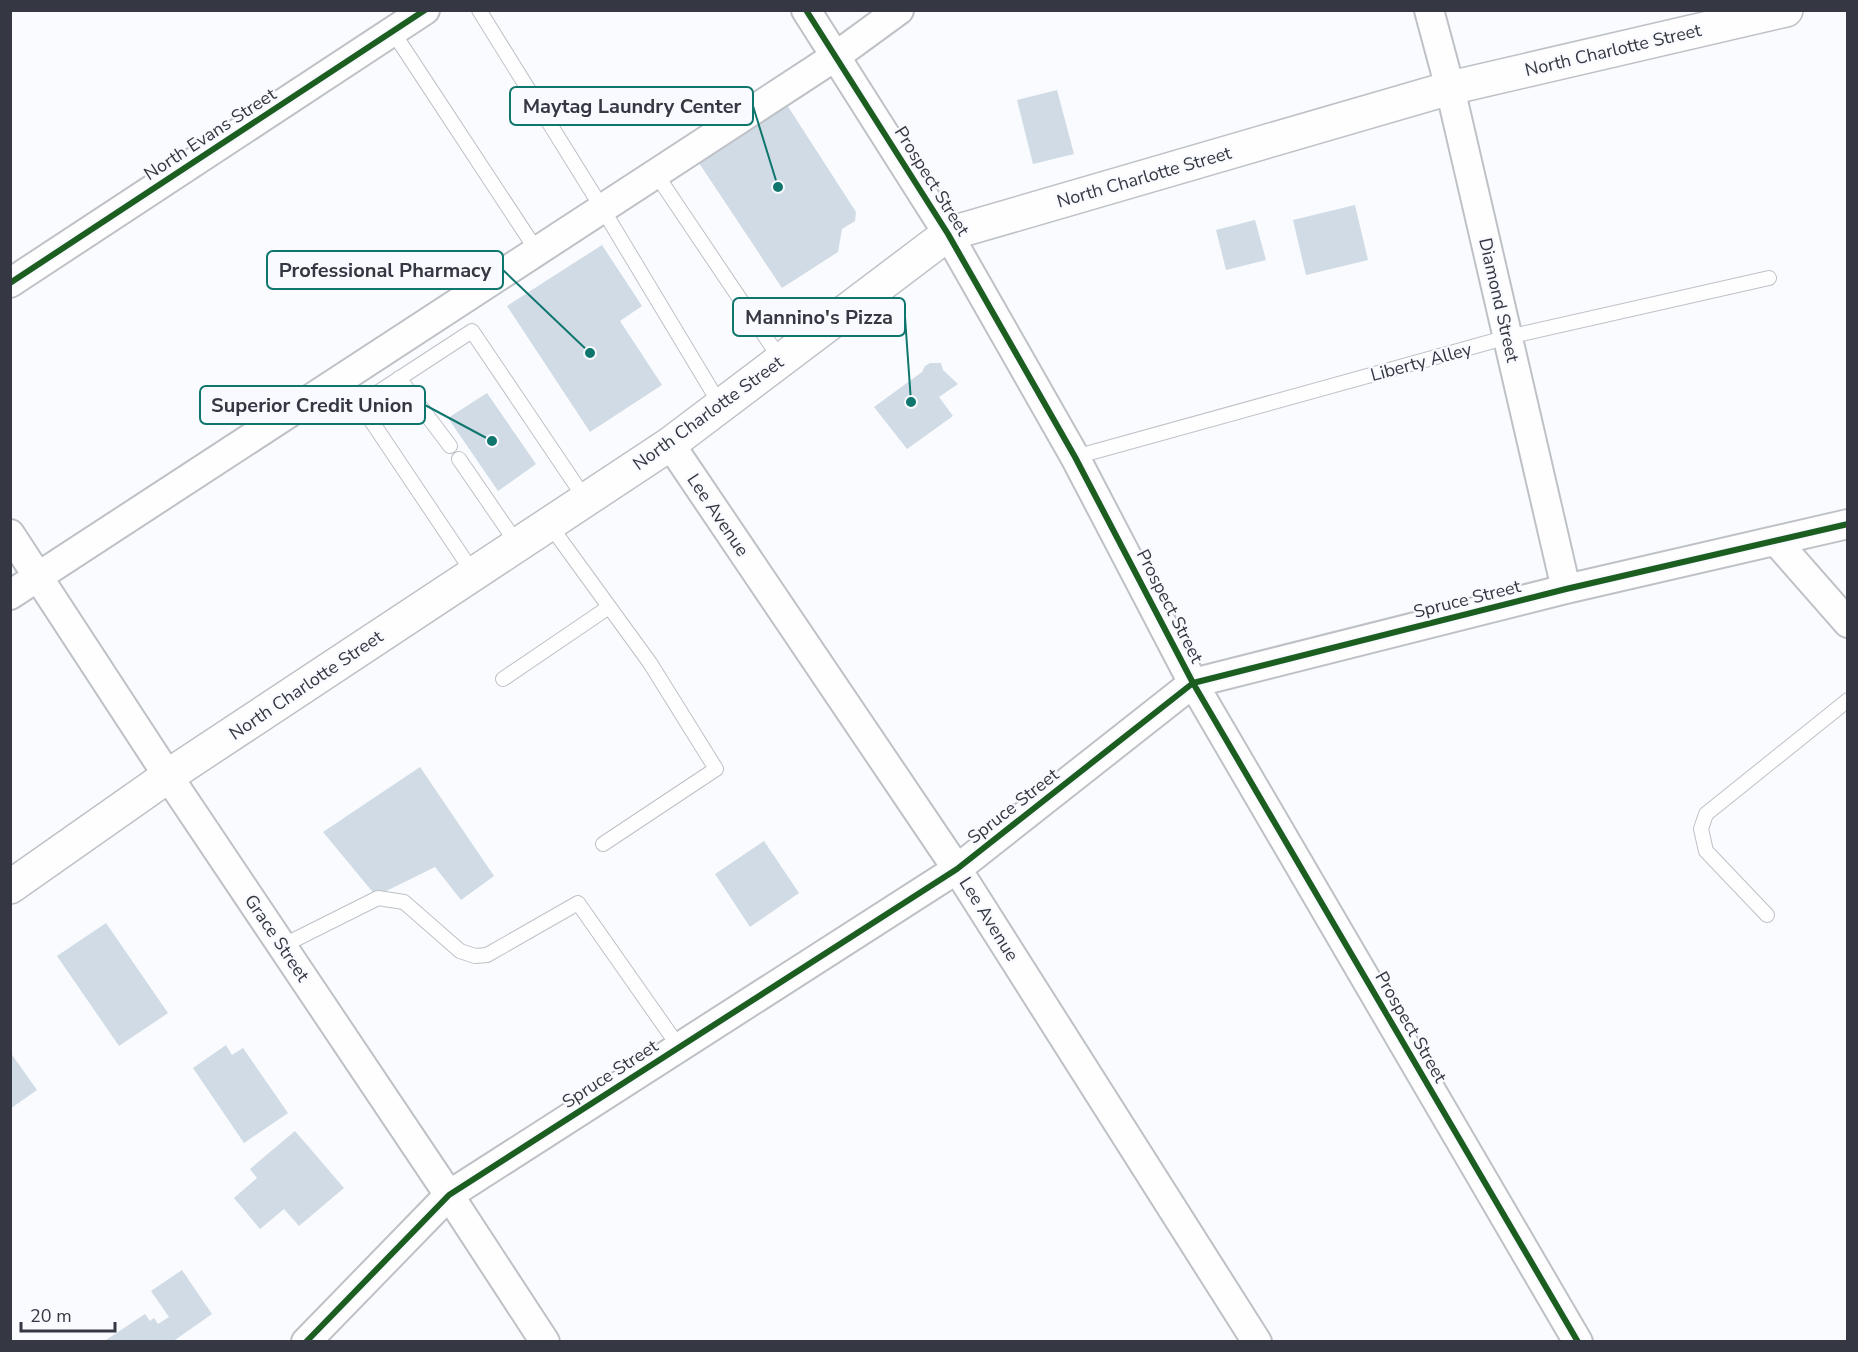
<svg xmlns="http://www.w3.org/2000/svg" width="1858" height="1352" viewBox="0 0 1858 1352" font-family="'Nunito Sans',sans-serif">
<rect width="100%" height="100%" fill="#f9fbfe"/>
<!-- building -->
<path fill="#d0dbe5" d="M 1057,90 L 1074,154 L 1033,164 L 1017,100 Z
M 787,105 L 856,212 L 855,221 L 842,229 L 838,252 L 782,288 L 699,163 Z
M 1355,205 L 1368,260 L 1306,275 L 1293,220 Z
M 1255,220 L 1266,260 L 1226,270 L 1216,230 Z
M 602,245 L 642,306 L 620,321 L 662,385 L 590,432 L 507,306 Z
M 930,363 L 941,363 L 943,370 L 958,384 L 939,397 L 953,416 L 907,449 L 874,407 L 922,372 L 925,366 Z
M 487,393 L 536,464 L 498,491 L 448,418 Z
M 420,767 L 494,876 L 461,900 L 435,867 L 376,896 L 323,832 Z
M 764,841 L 799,893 L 750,927 L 715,874 Z
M 106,923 L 168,1013 L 119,1046 L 57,956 Z
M 226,1045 L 232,1055 L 243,1048 L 288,1113 L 244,1143 L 193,1068 Z
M 10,1052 L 37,1090 L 10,1109 Z
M 295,1131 L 344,1188 L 299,1226 L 284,1209 L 260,1229 L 234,1198 L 257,1178 L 250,1169 Z
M 182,1270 L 212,1314 L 172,1342 L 103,1342 L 145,1314 L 150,1321 L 154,1318 L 158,1324 L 169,1317 L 151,1291 Z"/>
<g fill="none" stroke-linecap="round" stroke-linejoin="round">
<defs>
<path id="service" d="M 479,10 L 602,208 L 721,406
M 393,32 L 537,251
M 656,174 L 781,360
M 399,378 L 450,446
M 1075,457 L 1508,337 L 1769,278
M 459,459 L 518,545
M 549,524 L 650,663 L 716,769 L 603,844
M 474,574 L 360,404 L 472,331 L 586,500
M 503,679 L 609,607
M 1767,915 L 1706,851 L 1701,829 L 1706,814 L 1848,700
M 282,946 L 378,898 L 404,902 L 460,951 L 475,956 L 487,955 L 578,903 L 679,1047"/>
<path id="minor" d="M 806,10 L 948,234 L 1075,457 L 1193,683 L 1578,1342
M 1429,10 L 1450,88 L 1566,589
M 10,283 L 425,10
M 670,444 L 957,869 L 1257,1342
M 10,534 L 168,776 L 449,1195 L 545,1342
M 1776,541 L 1848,623
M 10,595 L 836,56 L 899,10
M 306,1342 L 449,1195 L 957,869 L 1193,683 L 1566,589 L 1848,524"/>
<path id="secondary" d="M 10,887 L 168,776 L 670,444 L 948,234 L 1450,88 L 1786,10"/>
</defs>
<!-- service casing -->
<use href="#service" stroke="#bec1c6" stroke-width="16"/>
<!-- minor casing -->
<use href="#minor" stroke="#bec1c6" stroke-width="32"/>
<!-- secondary casing -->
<use href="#secondary" stroke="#bec1c6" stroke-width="36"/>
<!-- service -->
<use href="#service" stroke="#fefeff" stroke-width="14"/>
<!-- minor -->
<use href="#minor" stroke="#fefeff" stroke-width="28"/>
<!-- secondary -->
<use href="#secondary" stroke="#fefeff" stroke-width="33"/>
<defs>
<path id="cycleway" d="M 806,10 L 948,234 L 1075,457 L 1193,683 L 1578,1342
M 10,283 L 425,10
M 306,1342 L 449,1195 L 957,869 L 1193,683 L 1566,589 L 1848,524"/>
</defs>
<!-- cycleway casing -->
<use href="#cycleway" stroke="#f8faff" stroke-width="10"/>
<!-- cycleway -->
<use href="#cycleway" stroke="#1b5e20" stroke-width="6"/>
</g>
<g text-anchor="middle" stroke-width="4.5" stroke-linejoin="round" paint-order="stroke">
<!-- street labels -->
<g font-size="18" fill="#353842" stroke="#f8faff">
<text transform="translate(1613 50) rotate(-13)" y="6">North Charlotte Street</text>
<text transform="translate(210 134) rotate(-33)" y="6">North Evans Street</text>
<text transform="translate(1144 177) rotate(-16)" y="6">North Charlotte Street</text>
<text transform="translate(932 181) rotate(58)" y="6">Prospect Street</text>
<text transform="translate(1499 300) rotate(77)" y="6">Diamond Street</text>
<text transform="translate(1421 362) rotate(-15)" y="6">Liberty Alley</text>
<text transform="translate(708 413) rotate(-36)" y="6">North Charlotte Street</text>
<text transform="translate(718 515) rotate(56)" y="6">Lee Avenue</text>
<text transform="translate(1467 599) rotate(-14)" y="6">Spruce Street</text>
<text transform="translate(1170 606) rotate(63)" y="6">Prospect Street</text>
<text transform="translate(306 685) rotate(-34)" y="6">North Charlotte Street</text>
<text transform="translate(1013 806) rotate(-38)" y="6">Spruce Street</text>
<text transform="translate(989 919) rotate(58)" y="6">Lee Avenue</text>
<text transform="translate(277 938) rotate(56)" y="6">Grace Street</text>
<text transform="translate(1411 1027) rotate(60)" y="6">Prospect Street</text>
<text transform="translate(610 1074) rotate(-33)" y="6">Spruce Street</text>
</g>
</g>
<!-- callouts -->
<path fill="none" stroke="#0f766e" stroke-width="2" d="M778 187L753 106M590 353L503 270M911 402L905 317M492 441L425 405"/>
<g fill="#0f766e" stroke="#f8faff" stroke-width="2">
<circle cx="778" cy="187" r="6"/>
<circle cx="590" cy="353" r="6"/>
<circle cx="911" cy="402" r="6"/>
<circle cx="492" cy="441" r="6"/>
</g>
<g fill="#f8faff" stroke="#0f766e" stroke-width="2">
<rect x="510" y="87" width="243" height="38" rx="6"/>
<rect x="267" y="251" width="236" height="38" rx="6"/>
<rect x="733" y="298" width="172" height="38" rx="6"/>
<rect x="200" y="386" width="225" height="38" rx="6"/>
</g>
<g font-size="20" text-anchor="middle" font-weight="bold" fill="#353842">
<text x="632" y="113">Maytag Laundry Center</text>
<text x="385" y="277">Professional Pharmacy</text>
<text x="819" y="324">Mannino's Pizza</text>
<text x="312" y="412">Superior Credit Union</text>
</g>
<!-- border -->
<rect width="1858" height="1352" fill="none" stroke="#353842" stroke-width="24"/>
<!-- scale -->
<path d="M21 1322v9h94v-9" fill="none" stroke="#353842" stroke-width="3"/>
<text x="30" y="1322" font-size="18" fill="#353842" stroke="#f8faff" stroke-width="4.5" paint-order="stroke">20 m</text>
</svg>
